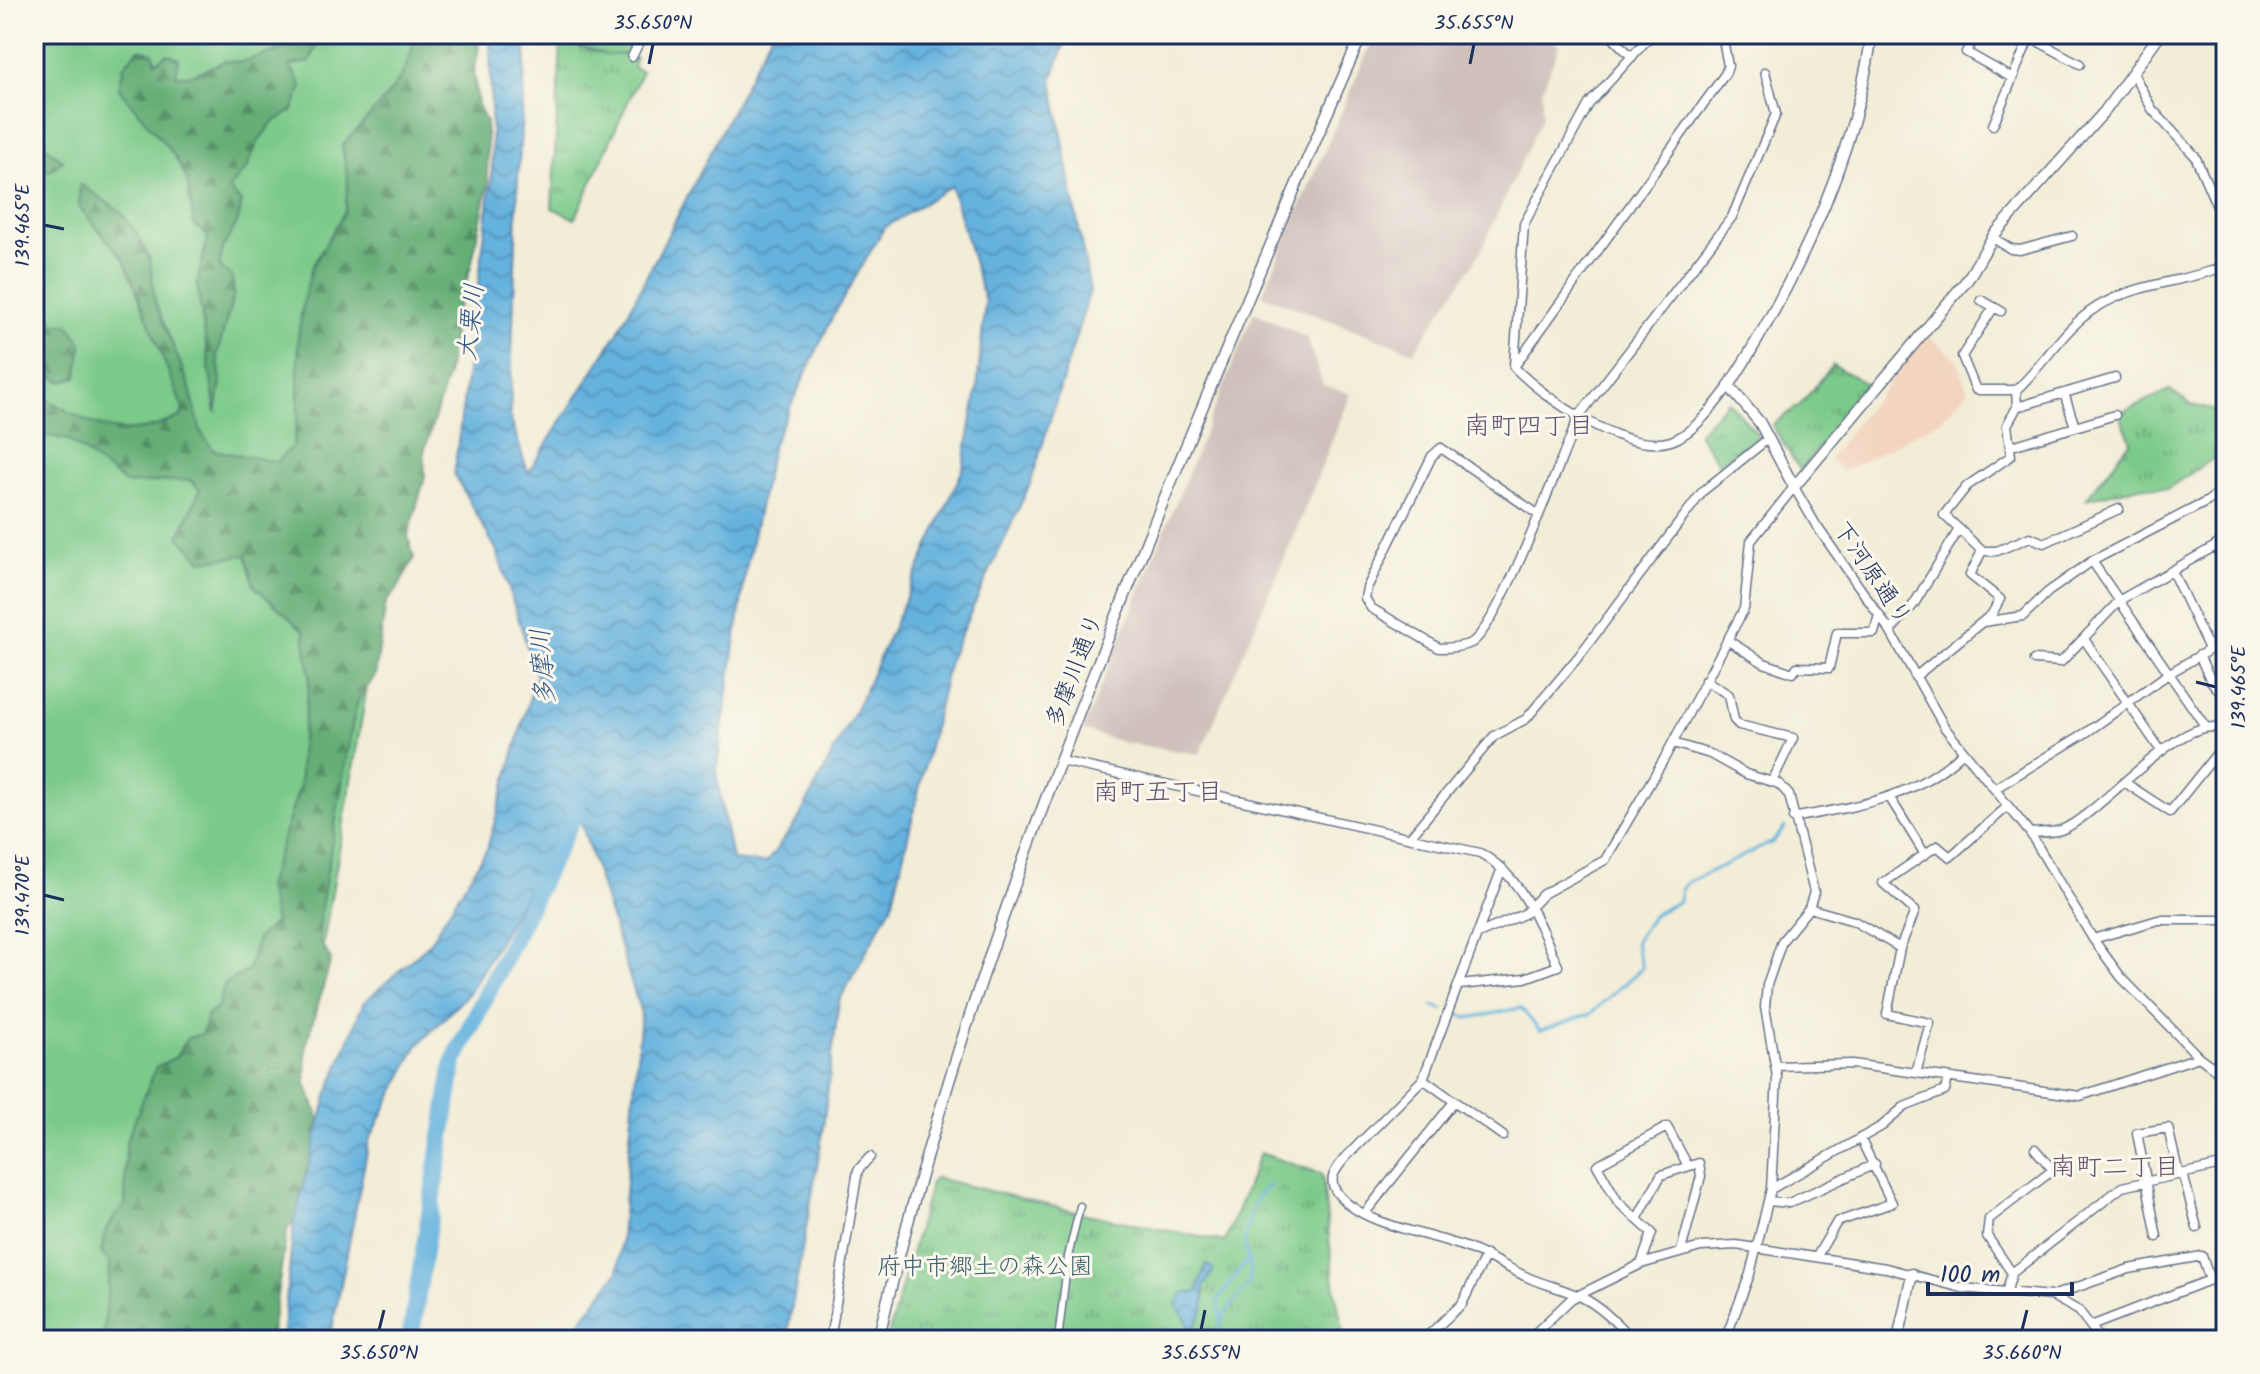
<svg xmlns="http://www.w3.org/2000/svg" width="2260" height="1374" viewBox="0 0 2260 1374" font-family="Kalam,'Klee One',sans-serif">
<defs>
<pattern id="forest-firs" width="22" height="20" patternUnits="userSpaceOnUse" patternTransform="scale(2)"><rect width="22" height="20" fill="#65ae76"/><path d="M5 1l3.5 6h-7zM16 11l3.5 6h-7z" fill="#528e64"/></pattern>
<pattern id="park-tufts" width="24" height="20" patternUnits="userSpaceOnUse" patternTransform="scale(2)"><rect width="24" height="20" fill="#7cca8a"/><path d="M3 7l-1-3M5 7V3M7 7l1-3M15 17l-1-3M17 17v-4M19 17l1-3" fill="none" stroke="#65a474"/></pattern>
<pattern id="water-waves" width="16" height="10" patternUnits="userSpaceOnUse" patternTransform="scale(2)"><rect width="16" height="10" fill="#65b2de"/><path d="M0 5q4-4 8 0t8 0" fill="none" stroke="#5291b7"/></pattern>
</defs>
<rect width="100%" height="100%" fill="#fbf7ec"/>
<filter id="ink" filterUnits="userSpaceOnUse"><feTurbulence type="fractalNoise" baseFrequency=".0125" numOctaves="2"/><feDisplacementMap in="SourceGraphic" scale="16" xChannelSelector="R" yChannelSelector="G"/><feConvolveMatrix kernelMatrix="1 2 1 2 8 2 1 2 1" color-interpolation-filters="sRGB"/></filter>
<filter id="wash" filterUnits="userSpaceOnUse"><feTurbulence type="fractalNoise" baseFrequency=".006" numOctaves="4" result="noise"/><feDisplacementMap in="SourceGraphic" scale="32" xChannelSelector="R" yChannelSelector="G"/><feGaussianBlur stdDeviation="1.8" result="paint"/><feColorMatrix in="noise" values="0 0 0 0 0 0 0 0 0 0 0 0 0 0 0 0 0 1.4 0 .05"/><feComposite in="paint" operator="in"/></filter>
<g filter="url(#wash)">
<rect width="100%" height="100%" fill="#f2edd7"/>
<!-- built -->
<path fill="#f3d4bf" d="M 1927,335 L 1957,359 L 1968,391 L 1940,421 L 1842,472 L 1829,458 Z"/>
<!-- industrial -->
<path fill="#cfc0bb" d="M 1375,34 L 1544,34 L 1559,45 L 1542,91 L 1542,117 L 1479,255 L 1414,352 L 1262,295 Z
M 1254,312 L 1307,338 L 1323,385 L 1351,394 L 1293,538 L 1200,754 L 1125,743 L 1083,730 Z"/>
<!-- grass -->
<path fill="#7cca8a" stroke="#4c7c74" stroke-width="2" d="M 34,34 L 455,34 L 395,524 L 318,973 L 200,1340 L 34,1340 Z
M 567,34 L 639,34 L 628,56 L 607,55 L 566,42 Z"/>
<!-- forest -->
<path fill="url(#forest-firs)" stroke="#406e6a" stroke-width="2" d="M 304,34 L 321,34 L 310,62 L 290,65 L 302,86 L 293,110 L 272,123 L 258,142 L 247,168 L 229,189 L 241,202 C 240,236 221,233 220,267 L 232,276 L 234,293 L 217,355 L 221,382 L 216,413 L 197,284 L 208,236 L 194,225 L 187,179 L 174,155 L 119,89 L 124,65 L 139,49 L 153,53 L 156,62 L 168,54 L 179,59 L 176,75 L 192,75 L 225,61 L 241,62 L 299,44 Z
M 415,34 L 476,34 L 479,46 L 474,75 L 478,105 L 486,122 L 488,186 L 471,266 L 455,317 L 447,377 L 424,452 L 425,477 L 408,536 L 414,558 L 397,590 L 386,602 L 375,676 L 358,701 L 352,725 L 321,908 L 319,940 L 331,960 L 306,1045 L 306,1084 L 330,1146 L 325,1178 L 287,1230 L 270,1340 L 103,1340 L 110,1264 L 101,1252 L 106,1229 L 125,1204 L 126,1142 L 156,1067 L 176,1057 L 187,1038 L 202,1034 L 207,1014 L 217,1009 L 225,983 L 248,971 L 257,939 L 275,922 L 267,887 L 300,785 L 300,753 L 310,678 L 304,631 L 254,586 L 246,555 L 202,561 L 179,536 L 200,490 L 190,480 L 126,484 L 69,440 L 34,433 L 34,392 C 90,423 117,447 181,416 L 183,409 L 124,259 L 79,207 L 80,184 L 120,211 L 138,235 L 150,260 L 155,302 L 189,385 L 201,432 L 213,450 L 277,462 L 293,445 L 298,415 L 298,336 L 304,298 L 312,267 L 345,211 L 348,181 L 342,146 C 373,110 409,84 415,34 Z
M 34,136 L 63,161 L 49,171 L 34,171 Z
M 34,275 L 41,279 L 53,324 L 68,324 L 82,344 L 77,377 L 64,382 L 50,376 L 41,351 L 34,345 Z"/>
<!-- park -->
<path fill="url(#park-tufts)" stroke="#4c7c74" stroke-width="2" d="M 561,41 L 607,55 L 624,54 L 636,58 L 633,67 L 642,71 L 575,219 L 552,208 Z
M 1833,365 L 1870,386 L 1800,470 L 1772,425 L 1800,405 Z
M 2170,390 L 2192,405 L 2226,413 L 2226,450 L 2167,489 L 2144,486 L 2086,499 L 2131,441 L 2119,413 Z
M 1728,401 L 1759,436 L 1718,463 L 1698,433 Z
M 1260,1153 L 1322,1174 L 1335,1291 L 1345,1340 L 887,1340 L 931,1182 L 936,1178 L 1081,1213 L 1225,1242 Z"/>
<!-- water -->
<path fill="url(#water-waves)" stroke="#40709e" stroke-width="2" fill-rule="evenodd" d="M 490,34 L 527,34 L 518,178 L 510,417 L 528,473 L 618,332 L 771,34 L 1068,34 L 1052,80 L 1090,291 L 1031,482 L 950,657 L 892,905 L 839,1001 L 820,1150 L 786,1340 L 566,1340 L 618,1272 L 641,1013 L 573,797 L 534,879 L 470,992 L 417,1046 L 369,1141 L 330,1340 L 282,1340 L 294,1221 L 327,1096 L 363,1003 L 428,945 L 487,849 L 536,675 L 497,551 L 454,474 L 492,175 ZM 951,186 L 985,302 L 977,390 L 963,469 L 861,699 L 798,820 L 766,863 L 732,860 L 716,773 L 746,569 L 773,443 L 833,316 L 884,228 Z
M 1206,1264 L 1214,1270 L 1204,1286 L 1204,1309 L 1193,1330 L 1189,1329 L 1186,1319 L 1176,1305 L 1184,1293 L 1197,1292 Z"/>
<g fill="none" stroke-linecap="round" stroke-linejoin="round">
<!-- stream -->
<path stroke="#65b2de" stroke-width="3" d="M 1433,1006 L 1443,1009
M 1456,1013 L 1468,1018 L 1521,1008 L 1540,1031 L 1590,1014 L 1642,968 L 1635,942 L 1653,915 L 1679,901 L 1681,889 L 1688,882 L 1773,842 L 1785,827
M 1221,1322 L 1218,1300 L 1247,1260
M 1213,1340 L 1226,1312 L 1248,1285 L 1251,1272 L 1244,1240 L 1251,1211 L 1258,1196 L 1270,1185"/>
<!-- river -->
<path stroke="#65b2de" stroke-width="18" d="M 410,1340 L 454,1061 L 577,808 L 576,785"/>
</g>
</g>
<g filter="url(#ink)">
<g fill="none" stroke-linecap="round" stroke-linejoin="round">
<defs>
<path id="pedestrian" d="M 1058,1340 L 1068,1257 L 1080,1206
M 1345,1340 L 1346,1340"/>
<path id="minor" d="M 1609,34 L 1632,57
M 1976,34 L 1966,52 L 2012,78
M 2024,34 L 2080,64
M 632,57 L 643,34
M 2133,73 L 2152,109 L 2195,156 L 2226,227
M 1993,125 L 2031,34
M 1993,238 L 2011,249 L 2020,250 L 2072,236
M 1981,300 L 2001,311
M 1994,307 L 1962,356 L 1976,390 L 2016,390
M 1514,366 L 1524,224 L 1589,104 L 1652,34
M 1514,367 L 1725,74 L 1728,66 L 1722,34
M 1514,367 C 1544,398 1626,455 1671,441 C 1694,433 1715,405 1729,386
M 2064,393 L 2075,427
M 2017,407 L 2115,378
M 2012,446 L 2115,415
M 1539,515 L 1441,448 L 1432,456 L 1367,588 L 1365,598 L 1371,608 L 1439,648 C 1448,648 1462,647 1471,643 C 1491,632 1527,544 1537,520 L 1539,515 L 1579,416 L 1732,217 L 1776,114 L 1765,72
M 2216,545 L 2226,566
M 1982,551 L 1997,551 L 2030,537 L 2044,543 L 2119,509
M 2092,561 L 2205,726
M 2172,571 L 2209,649
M 1983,622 L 2023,616 L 2048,592 L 2092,561 L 2208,501 L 2226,487
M 1890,631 L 1914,604 L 1959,529 L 1944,515 L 1967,486 L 2011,456 L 2007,425 L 2017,407 L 2016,390 C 2045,364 2064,327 2097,307 C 2136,283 2185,282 2226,266
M 2084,639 L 2161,751
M 1727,640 L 1764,663 L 1793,673 L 1797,667 L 1829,668 L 1837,633 L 1874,633 L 1879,615
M 2199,655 L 2211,681 L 2226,699
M 2034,660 L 2061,662 L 2120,600 L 2226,540
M 1915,677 L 1992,614 L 2000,599 L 1970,575 L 1982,551 L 1959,529
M 1705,680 L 1729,695 L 1734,720 L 1739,725 L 1793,738 L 1772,782
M 1673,743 L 1710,754 L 1746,774 L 1779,784 L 1789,795 L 1814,892 L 1809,908 L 1782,941 L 1767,985 L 1765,1007 L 1777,1077 L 1771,1189 L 1750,1274 L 1725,1340
M 1061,761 L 1480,853 C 1522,876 1539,924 1558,966 L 1525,978 L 1460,985
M 2124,782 L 2170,812 L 2226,742
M 1994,789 L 2087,732 L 2168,674 L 2226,640
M 1890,798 L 1924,853
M 1793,818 C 1855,806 1915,799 1962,753
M 2030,833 C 2040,832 2052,833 2061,830 C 2098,817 2182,712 2220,729 L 2226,736
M 1410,837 L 1494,736 L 1526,719 L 1579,656 L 1703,491 L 1769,438
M 1502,868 L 1423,1079 L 1346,1157 C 1336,1169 1326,1179 1338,1194 C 1362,1225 1427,1233 1462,1246 C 1485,1254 1506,1267 1529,1278 C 1546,1285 1564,1289 1581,1297 C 1602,1307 1617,1324 1633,1340
M 1809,908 L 1854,921 L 1900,948
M 1478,934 L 1524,914 L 1543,894 L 1605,860 L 1664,759 L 1744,609 L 1751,541 L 1794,487 L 1816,525 L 1890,631 L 1945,728 L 2030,833 L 2093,939 L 2121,977 L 2199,1057 L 2226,1077
M 2093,939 L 2158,920 L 2226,920
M 1775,1066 L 1852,1064 L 2080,1096 L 2199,1057
M 2211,1066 L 2226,1061
M 1916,1073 L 1930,1023 L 1887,1014 L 1900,948 L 1915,911 L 1883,883 L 1937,846 L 1950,857 L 2007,807
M 1423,1079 L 1503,1136
M 2183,1174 L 2197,1228
M 1771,1189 L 1882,1126 L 1904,1107 L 1945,1091 L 1948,1078
M 1769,1201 L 1789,1203 L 1875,1164
M 1365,1213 L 1453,1103
M 1637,1219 L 1661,1175 L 1699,1163 L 1701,1176 L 1681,1251
M 2157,1237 L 2137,1133 L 2168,1128 L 2179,1175
M 1817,1256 L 1837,1222 L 1892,1203 L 1860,1138
M 1641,1264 L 1652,1233 L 1618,1202 L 1597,1165 L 1667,1127 L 1687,1164
M 2012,1273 L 1987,1236 L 1989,1219 L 2053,1170 L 2035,1149
M 2007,1290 L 2012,1273 L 2122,1187 L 2226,1164
M 2052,1296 L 2129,1269 L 2202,1256 L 2210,1280 L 2091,1326
M 830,1340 L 858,1170 L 870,1157
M 1423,1340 L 1462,1304 L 1486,1255
M 1528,1340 L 1571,1299 L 1641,1264 L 1701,1247 L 1736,1245 L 1886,1268 L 1962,1288 L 2052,1296 L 2079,1311 L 2101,1340"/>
<path id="tertiary" d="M 1872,34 C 1854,160 1797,280 1729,386 L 1760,423 L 1794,487 L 1968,279 L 1994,235 L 2105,111 L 2160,34
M 878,1340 C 952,1026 1070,724 1194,427 C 1249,296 1304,164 1362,34
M 1898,1340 L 1912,1274"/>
</defs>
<!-- pedestrian casing -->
<use href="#pedestrian" stroke="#667288" stroke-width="9"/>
<!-- minor casing -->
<use href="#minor" stroke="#667288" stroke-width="11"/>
<!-- tertiary casing -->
<use href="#tertiary" stroke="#667288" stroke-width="13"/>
<!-- pedestrian -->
<use href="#pedestrian" stroke="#fff" stroke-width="6"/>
<!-- minor -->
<use href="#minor" stroke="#fff" stroke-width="8"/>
<!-- tertiary -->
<use href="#tertiary" stroke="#fff" stroke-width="10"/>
</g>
</g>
<!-- ticks -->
<path fill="none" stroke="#1b2f5e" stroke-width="3" d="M 649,64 L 653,44M 1470,64 L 1474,44M 44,225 L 64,229M 2196,682 L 2216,687M 44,895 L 64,900M 379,1330 L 384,1310M 1201,1330 L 1205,1310M 2022,1330 L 2027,1310"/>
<g text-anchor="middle" stroke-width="6" stroke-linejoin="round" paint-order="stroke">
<!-- street labels -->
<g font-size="24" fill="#1b2f5e" stroke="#fbf7ec">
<text transform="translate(1873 573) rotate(56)" y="8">下河原通り</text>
<text transform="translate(1074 670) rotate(-69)" y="8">多摩川通り</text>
</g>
<!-- park labels -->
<g font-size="24" fill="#385e6b" stroke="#fbf7ec">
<text x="985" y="1274">府中市郷土の森公園</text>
</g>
<!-- water labels -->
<g font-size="26" font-style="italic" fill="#315684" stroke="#fbf7ec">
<text transform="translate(470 322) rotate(-84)" y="9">大栗川</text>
<text transform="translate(542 667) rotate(-94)" y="9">多摩川</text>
</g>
<!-- neighbourhood labels -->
<g font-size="26" fill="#625571" stroke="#fbf7ec">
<text x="1529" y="434">南町四丁目</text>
<text x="1158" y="800">南町五丁目</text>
<text x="2115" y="1175">南町二丁目</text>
</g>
</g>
<!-- margin -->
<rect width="2260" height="1374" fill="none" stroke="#fbf7ec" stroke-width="88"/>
<!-- scale -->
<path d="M1928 1282v12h144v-12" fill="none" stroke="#1b2f5e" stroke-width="4"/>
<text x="1940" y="1282" font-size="24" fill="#1b2f5e" stroke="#fbf7ec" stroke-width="6" paint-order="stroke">100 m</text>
<rect x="44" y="44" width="2172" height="1286" fill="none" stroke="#1b2f5e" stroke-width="3"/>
<g font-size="20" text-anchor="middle" fill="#1b2f5e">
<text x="653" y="29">35.650°N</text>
<text x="1474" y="29">35.655°N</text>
<text transform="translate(22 225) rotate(-90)" y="7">139.465°E</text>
<text transform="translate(2238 687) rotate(-90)" y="7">139.465°E</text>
<text transform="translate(22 895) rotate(-90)" y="7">139.470°E</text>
<text x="379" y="1359">35.650°N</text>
<text x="1201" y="1359">35.655°N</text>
<text x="2022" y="1359">35.660°N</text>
</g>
</svg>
